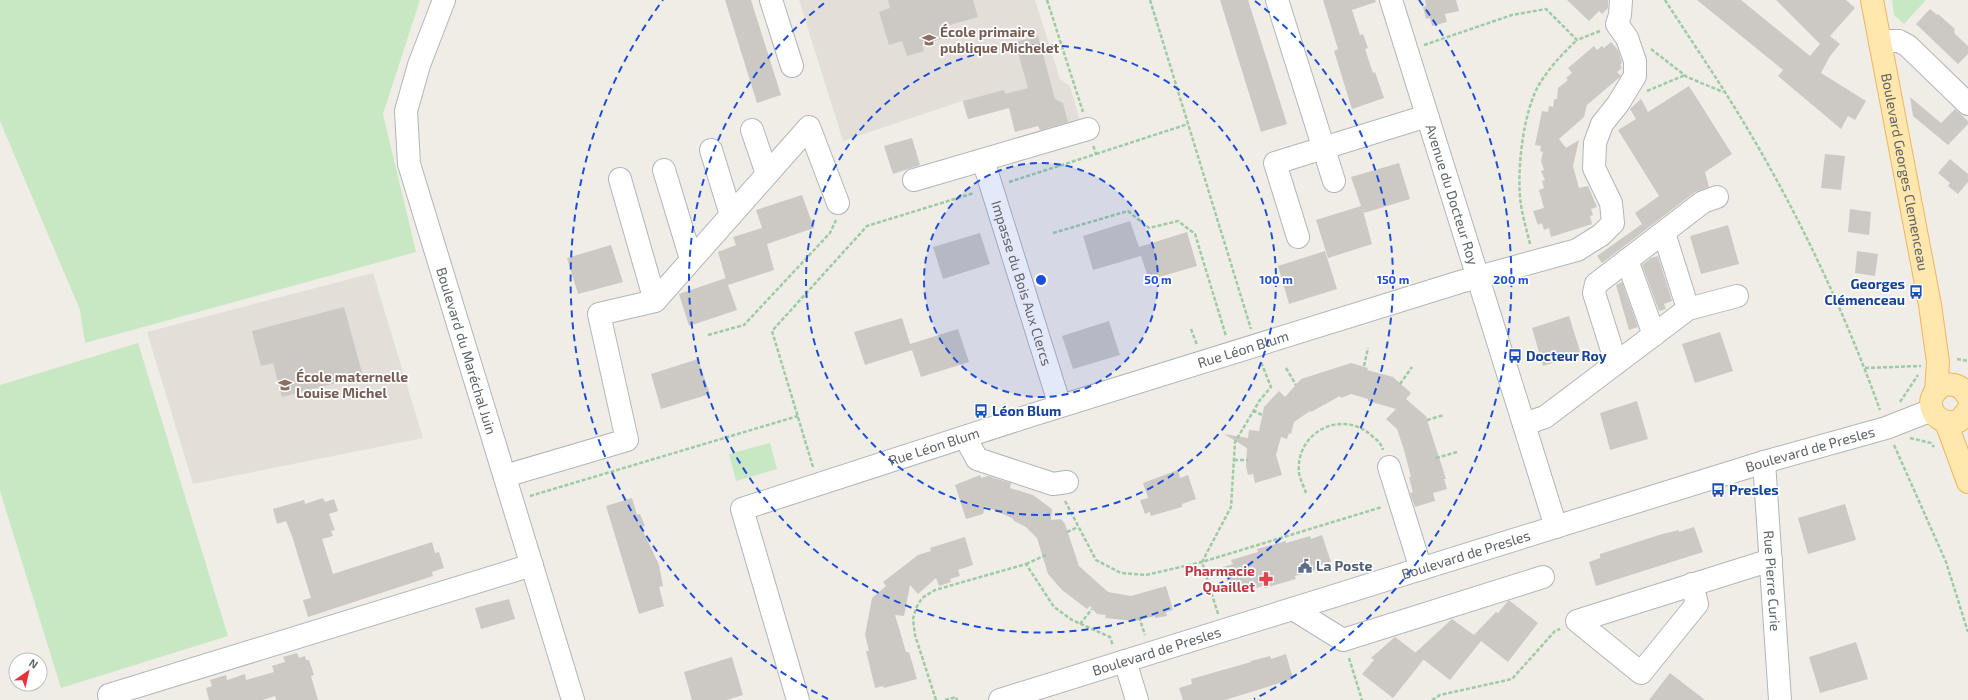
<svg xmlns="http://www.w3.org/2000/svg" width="1968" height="700" viewBox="0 0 1968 700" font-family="'Exo 2',sans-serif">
<rect width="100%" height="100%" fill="#f0ede7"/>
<!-- education -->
<path fill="#e3ded8" d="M 799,0 L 1035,0 L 1060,79 L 1070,86 L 1080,121 L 1041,134 L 1036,117 L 1015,132 L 1009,108 L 968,119 L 962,101 L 843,141 Z
M 373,273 L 423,438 L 193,484 L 147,332 Z"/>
<!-- green -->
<path fill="#c8e7c3" d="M 0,0 L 420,0 L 383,114 L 416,252 L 85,343 L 80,310 L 0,121 Z
M 1892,0 L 1926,0 L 1904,24 L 1894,15 Z
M 138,343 L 228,636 L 61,688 L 0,491 L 0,385 Z
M 770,443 L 777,469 L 736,481 L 729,454 Z"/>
<!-- building -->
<path fill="#ccc8c4" d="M 725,0 L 751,0 L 781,95 L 757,103 Z
M 888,0 L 973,0 L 978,17 L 946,26 L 949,36 L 922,45 L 924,51 L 907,56 L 902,41 L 889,45 L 879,12 L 890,8 Z
M 1220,0 L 1248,0 L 1287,124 L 1261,132 Z
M 1323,0 L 1375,0 L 1376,2 L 1352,10 L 1360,35 L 1363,34 L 1368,48 L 1365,49 L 1373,73 L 1375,72 L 1384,98 L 1352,109 L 1334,51 L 1338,49 Z
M 1425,0 L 1456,0 L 1459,11 L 1445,14 L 1447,22 L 1432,26 L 1430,18 L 1426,19 L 1423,7 L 1426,6 Z
M 1567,0 L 1608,0 L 1608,8 L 1602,14 L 1599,11 L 1589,21 Z
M 1697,0 L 1741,0 L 1810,56 L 1820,44 L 1776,0 L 1846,0 L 1855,8 L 1830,36 L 1840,44 L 1830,56 L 1821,73 L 1866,101 L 1855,120 L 1848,116 L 1841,129 L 1778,76 L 1783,70 Z
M 1930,9 L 1937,15 L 1938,14 L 1955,29 L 1954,31 L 1955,34 L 1968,46 L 1968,54 L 1958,64 L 1916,24 Z
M 1038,36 L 1055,99 L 1063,103 L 1068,122 L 1040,130 L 1038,126 L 1015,132 L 1009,108 L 968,119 L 963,101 L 1004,90 L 1005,94 L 1028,88 L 1015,42 Z
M 1611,42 L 1618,50 L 1622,63 L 1620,65 L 1622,68 L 1617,72 L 1621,76 L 1587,105 L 1584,117 L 1559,139 L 1566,148 L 1579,140 L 1573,166 L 1579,188 L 1588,186 L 1597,207 L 1591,209 L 1593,215 L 1590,216 L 1592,224 L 1551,237 L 1549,228 L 1544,230 L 1542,223 L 1538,225 L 1533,211 L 1544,208 L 1539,190 L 1544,188 L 1542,181 L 1545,180 L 1541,171 L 1544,170 L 1541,161 L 1543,152 L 1540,151 L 1541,146 L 1535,145 L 1542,111 L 1548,112 L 1549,106 L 1553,107 L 1554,99 L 1557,99 L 1558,88 L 1568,80 L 1566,78 L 1572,73 L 1568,68 L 1594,46 L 1597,50 L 1602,46 L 1604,48 Z
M 1689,86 L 1732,154 L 1705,172 L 1709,187 L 1695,192 L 1602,263 L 1597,256 L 1642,224 L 1635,213 L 1659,196 L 1618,130 L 1636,119 L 1630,109 L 1641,99 L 1648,112 Z
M 1910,97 L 1941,123 L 1955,109 L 1968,121 L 1968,124 L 1948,145 L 1913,116 Z
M 912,138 L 920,165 L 893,174 L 884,146 Z
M 1825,154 L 1845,156 L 1841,190 L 1821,188 Z
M 1950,159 L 1968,174 L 1968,182 L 1958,194 L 1948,186 L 1950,183 L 1938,173 Z
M 1399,163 L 1410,199 L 1364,213 L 1362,207 L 1372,244 L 1328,258 L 1316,220 L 1361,206 L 1351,177 Z
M 802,195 L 814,228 L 767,244 L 774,270 L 728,285 L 737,310 L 689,326 L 679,294 L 726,278 L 727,283 L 718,252 L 736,245 L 733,237 L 762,228 L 756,210 Z
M 1850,209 L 1871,212 L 1869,235 L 1848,232 Z
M 1130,221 L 1139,247 L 1187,232 L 1197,266 L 1149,280 L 1141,256 L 1093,270 L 1083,236 Z
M 1728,225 L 1739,264 L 1701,274 L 1690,236 Z
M 980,233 L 990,264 L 943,279 L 933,247 Z
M 611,245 L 623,282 L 578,294 L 567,258 Z
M 1325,251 L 1337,289 L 1289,304 L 1278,266 Z
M 1857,251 L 1878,254 L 1875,276 L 1855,273 Z
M 1658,256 L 1672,301 L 1664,304 L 1666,309 L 1659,311 L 1642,265 L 1651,258 Z
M 1622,282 L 1638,327 L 1629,330 L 1616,285 Z
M 344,307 L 363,376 L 282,397 L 273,363 L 261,366 L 252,331 Z
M 1569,316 L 1581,354 L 1543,366 L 1532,328 Z
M 902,318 L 912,350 L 865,365 L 854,332 Z
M 1109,321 L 1120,355 L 1073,369 L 1062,336 Z
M 958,329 L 969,362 L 921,377 L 910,344 Z
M 1720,332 L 1733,371 L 1695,383 L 1682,344 Z
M 698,359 L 710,394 L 661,409 L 651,374 Z
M 1351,363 L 1368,368 L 1367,370 L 1393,377 L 1411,393 L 1406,399 L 1428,418 L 1426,417 L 1446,479 L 1444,479 L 1447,489 L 1433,493 L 1435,501 L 1415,507 L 1410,493 L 1413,492 L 1409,477 L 1411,477 L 1404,450 L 1397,429 L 1386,419 L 1396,409 L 1368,401 L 1368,399 L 1351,394 L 1341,398 L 1340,396 L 1311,412 L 1310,411 L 1294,422 L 1291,434 L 1289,433 L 1287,439 L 1281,437 L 1276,455 L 1282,475 L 1255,483 L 1253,474 L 1248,475 L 1246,466 L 1247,448 L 1224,434 L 1248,438 L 1249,430 L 1259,431 L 1264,407 L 1279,391 L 1285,397 L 1301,379 Z
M 1637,401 L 1648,439 L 1610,450 L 1600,413 Z
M 1178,470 L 1180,478 L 1188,475 L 1196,499 L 1182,504 L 1182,507 L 1168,511 L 1151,516 L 1150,512 L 1145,514 L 1140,500 L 1148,498 L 1143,483 Z
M 980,475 L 981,478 L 988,476 L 1011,483 L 1010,488 L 1033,495 L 1052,509 L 1051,520 L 1061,519 L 1065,524 L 1079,566 L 1108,592 L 1131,596 L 1166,586 L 1173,610 L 1166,612 L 1167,616 L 1155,618 L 1155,616 L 1135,621 L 1105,618 L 1106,615 L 1097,614 L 1090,606 L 1087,609 L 1062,590 L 1048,574 L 1037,538 L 1026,527 L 1014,521 L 1012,518 L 985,506 L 983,514 L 966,519 L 955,485 Z
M 323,498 L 325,502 L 334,499 L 338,511 L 329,514 L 335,530 L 331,531 L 333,536 L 322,539 L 333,574 L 432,542 L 435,553 L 439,552 L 444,568 L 432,572 L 433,576 L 308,617 L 303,600 L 311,598 L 292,536 L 286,521 L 277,524 L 273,509 L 304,500 L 305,504 Z
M 632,498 L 637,515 L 640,514 L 645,526 L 641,527 L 659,565 L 663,586 L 659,587 L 664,606 L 639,614 L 606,506 Z
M 1845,504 L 1856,540 L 1808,554 L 1798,518 Z
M 1694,527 L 1703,552 L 1596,586 L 1589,562 L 1600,558 L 1600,554 L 1659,535 L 1679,530 L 1679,532 Z
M 1322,535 L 1331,562 L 1318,566 L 1319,569 L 1295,576 L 1296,579 L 1265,588 L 1264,586 L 1239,592 L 1239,590 L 1231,593 L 1223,567 L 1233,564 L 1231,560 L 1258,552 L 1257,549 L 1286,541 L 1286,543 L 1310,536 L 1311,539 Z
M 965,537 L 973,565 L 958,570 L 960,576 L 950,579 L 951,582 L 939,586 L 936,578 L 918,594 L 910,585 L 904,616 L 895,615 L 906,652 L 909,652 L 917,679 L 884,688 L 883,686 L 875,688 L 866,651 L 869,651 L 865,635 L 872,598 L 886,586 L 883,582 L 918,555 L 931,551 L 930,548 Z
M 509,599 L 515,619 L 481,629 L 475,608 Z
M 1508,601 L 1510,601 L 1538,623 L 1508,662 L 1481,641 L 1450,680 L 1415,653 L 1452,619 L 1474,635 L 1496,612 L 1498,613 Z
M 1395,637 L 1424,659 L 1393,698 L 1362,674 L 1374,660 L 1371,658 Z
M 1856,642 L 1868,679 L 1820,693 L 1809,657 Z
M 297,653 L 299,658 L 305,656 L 306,660 L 309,660 L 314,675 L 311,676 L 318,700 L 276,700 L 275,696 L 263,700 L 209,700 L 206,688 L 212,686 L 210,680 L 226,675 L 227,680 L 245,674 L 246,680 L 274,672 L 272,666 L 285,662 L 283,657 Z
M 1286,654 L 1293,679 L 1225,700 L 1183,700 L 1179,688 L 1192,684 L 1191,679 L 1251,662 L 1251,661 L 1270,656 L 1271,659 Z
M 732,657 L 743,695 L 727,700 L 692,700 L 684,672 Z
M 1670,673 L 1705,700 L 1649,700 Z"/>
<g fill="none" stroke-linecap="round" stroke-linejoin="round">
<defs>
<g id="minor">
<path id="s1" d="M 444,0 L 419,65 L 406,111 L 409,164 L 573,700"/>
<path d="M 771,0 L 792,66"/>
<path d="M 1277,0 L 1334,181"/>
<path id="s2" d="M 1391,0 L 1556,527"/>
<path d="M 1880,41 L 1899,41 L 1908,46 L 1968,104"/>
<path d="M 752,130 L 767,174"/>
<path d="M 711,150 L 731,215"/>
<path id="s3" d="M 983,160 L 1060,406"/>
<path d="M 664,170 L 691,259"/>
<path d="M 620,179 L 655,301"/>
<path d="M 914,180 L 1088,129"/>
<path d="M 1664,233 L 1688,309"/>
<path d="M 1298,237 L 1275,163 L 1427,116"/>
<path d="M 1627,260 L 1654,335"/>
<path d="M 1616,363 L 1594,293 L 1596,284 L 1703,202 L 1717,197"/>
<path d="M 1524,424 L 1545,417 L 1688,309 L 1737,296"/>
<path d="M 965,437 L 977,459 L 1053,484 L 1067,482"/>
<path id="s4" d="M 1764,462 L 1780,700"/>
<path d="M 1389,467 L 1421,569"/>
<path d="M 505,476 L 627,440 L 599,314 L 655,301 L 809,127 L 838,203"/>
<path d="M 1692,584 L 1697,604 L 1641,673 L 1577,621 L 1771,560"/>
<path d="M 1293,609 L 1343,640 L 1543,577"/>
<path d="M 1125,661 L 1137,700"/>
<path d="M 111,700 L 109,695 L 532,565"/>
<path id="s5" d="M 798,700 L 742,509 L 1032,415 L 1460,282 L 1577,250 L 1601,235 L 1613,223 L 1611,203 L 1594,168 L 1595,143 L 1602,124 L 1618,104 L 1635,76 L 1635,61 L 1627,38 L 1617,24 L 1620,15 L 1621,0"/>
<path id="s6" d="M 1000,700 L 1764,462 L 1886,428 L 1932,410"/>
</g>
<g id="major">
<path id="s7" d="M 1872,0 L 1930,305 L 1938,362 L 1936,391"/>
<path d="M 1968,397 C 1963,387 1955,383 1944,385 C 1920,397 1932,428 1959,421 L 1968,410"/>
<path d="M 1946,422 L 1968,482"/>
</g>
</defs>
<!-- minor casing -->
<use href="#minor" stroke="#b2b5b9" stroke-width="24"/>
<!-- major casing -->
<use href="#major" stroke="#f1b55e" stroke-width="24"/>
<!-- path -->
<path stroke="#9dcba5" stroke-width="2.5" stroke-dasharray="4 2" stroke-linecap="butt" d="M 1047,0 L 1083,112
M 1150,0 L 1251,329
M 1665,0 C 1692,42 1721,84 1747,128 C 1800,217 1845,313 1880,410
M 1424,45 L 1512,15 L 1546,9 L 1577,40 L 1600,31
M 1651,49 L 1687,77 L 1723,92
M 1647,91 L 1685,75
M 1096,154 L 1188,124
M 1009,182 L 1096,154 L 1093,145
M 1053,233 L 1128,211 L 1149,228 L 1178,221 L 1195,234 L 1226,336
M 1530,244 C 1527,231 1523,218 1521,205 C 1516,174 1523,110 1540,83 C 1550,67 1563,53 1577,40
M 1191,329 L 1197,345
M 708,335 L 744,325 L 830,233 L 836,220
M 1957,359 L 1968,361
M 1364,366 L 1368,348
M 1286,368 L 1296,385
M 1865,368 L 1921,366
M 1400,384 L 1412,367
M 1900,402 L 1918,375
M 1253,410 L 1262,415
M 1427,420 L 1444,415
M 1910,438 L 1931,443 L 1934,447
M 1894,445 L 1946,562 L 1968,632
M 1436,458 L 1457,452
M 1234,460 L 1248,460
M 813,467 L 772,331 L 867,226 L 974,193
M 1306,493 C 1304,487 1300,479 1299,473 C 1295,432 1342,408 1372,436 C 1377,440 1381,443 1383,450
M 530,496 L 798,416
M 1065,501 L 1096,560 L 1121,573 L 1146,575 L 1202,562 L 1382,507
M 1067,532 L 1078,527
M 1026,564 L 1046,555
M 1218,614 L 1202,562 L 1231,507 L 1235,442 L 1260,400 L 1271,387 L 1261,362
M 1139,617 L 1145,635
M 1080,624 L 1092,609
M 1349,658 L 1362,700
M 936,700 L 915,635 L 913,619 L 916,608 L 922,598 L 935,590 L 1026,564 L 1054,607 L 1072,620 L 1110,637 L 1113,646
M 945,700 L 956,697 L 957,700
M 1432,700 L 1440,695 L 1512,679 L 1555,631 L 1560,629"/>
<!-- minor -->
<use href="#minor" stroke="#fff" stroke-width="22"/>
<!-- major -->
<use href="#major" stroke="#ffe7ad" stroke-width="22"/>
</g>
<!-- distance rings -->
<circle cx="1041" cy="280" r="117" fill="#1d4ed8" fill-opacity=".12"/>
<g fill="none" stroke="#1d4ed8" stroke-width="2" stroke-dasharray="7 5">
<circle cx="1041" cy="280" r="117"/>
<circle cx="1041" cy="280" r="235"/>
<path d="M1255 1A352 352 0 1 1 827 1"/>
<path d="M828 699A470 470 0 0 1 663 0M1419 0A470 470 0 0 1 1254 699"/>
</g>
<!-- icons -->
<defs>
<symbol id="school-bare" viewBox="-9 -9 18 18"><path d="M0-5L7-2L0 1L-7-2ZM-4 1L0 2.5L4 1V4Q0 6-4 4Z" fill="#8d6e63" stroke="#fff" stroke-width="2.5" paint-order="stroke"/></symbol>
<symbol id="bus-bare" viewBox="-9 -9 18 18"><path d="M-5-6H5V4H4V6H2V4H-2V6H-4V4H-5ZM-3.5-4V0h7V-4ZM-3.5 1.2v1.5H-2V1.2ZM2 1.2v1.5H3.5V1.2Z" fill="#1a4fb4" stroke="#fff" stroke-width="2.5" paint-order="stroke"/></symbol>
<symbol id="civic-bare" viewBox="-9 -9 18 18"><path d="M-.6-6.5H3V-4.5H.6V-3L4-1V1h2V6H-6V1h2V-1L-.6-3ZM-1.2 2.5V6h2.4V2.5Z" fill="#5c6f8a" stroke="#fff" stroke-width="2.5" paint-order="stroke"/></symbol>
<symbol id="pharmacy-bare" viewBox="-9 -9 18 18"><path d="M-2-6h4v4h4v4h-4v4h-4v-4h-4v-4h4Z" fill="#e0444e" stroke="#fff" stroke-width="2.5" paint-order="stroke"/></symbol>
</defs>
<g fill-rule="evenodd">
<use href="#school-bare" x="919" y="30" width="20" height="20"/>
<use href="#bus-bare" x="1906" y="282" width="20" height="20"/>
<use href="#bus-bare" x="1505" y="346" width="20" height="20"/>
<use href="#school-bare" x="275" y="375" width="20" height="20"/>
<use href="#bus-bare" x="971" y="401" width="20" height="20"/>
<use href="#bus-bare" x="1708" y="480" width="20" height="20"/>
<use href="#civic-bare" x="1295" y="556" width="20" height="20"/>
<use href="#pharmacy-bare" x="1256" y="569" width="20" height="20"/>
</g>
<g text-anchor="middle" stroke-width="3.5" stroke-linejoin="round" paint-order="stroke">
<!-- education labels -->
<g font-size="14" font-weight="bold" fill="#785e54" stroke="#fff" text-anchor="start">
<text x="940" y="37">École primaire<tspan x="940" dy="16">publique Michelet</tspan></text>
<text x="296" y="382">École maternelle<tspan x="296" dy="16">Louise Michel</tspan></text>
</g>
<!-- street labels -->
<g font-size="14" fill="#5e6367" stroke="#fff">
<text dy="5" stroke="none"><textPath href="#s7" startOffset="175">Boulevard Georges Clemenceau</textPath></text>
<text dy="5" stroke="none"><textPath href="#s2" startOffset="204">Avenue du Docteur Roy</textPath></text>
<text dy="5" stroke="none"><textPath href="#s3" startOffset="129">Impasse du Bois Aux Clercs</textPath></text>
<text dy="5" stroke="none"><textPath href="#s1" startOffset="366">Boulevard du Maréchal Juin</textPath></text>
<text dy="5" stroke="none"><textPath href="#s5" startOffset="725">Rue Léon Blum</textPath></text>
<text dy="5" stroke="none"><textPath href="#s5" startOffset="401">Rue Léon Blum</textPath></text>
<text dy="5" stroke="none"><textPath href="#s6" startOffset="848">Boulevard de Presles</textPath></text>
<text dy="5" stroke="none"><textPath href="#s6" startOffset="488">Boulevard de Presles</textPath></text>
<text dy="5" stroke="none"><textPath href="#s4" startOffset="119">Rue Pierre Curie</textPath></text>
<text dy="5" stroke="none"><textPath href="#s6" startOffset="164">Boulevard de Presles</textPath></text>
</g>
<!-- transit labels -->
<g font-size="14" font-weight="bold" fill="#164399" stroke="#fff" text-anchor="start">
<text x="1905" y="289" text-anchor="end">Georges<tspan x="1905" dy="16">Clémenceau</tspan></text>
<text x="1526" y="361">Docteur Roy</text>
<text x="992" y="416">Léon Blum</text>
<text x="1729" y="495">Presles</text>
</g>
<!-- service labels -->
<g font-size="14" font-weight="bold" fill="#4e5e75" stroke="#fff" text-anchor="start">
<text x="1316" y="571">La Poste</text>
</g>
<!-- health labels -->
<g font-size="14" font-weight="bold" fill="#be3a42" stroke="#fff" text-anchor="end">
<text x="1255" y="576">Pharmacie<tspan x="1255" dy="16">Quaillet</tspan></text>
</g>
</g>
<circle cx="1041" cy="280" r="6" fill="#1d4ed8" stroke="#fff" stroke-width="2"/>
<g font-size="12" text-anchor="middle" font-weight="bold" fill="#1d4ed8" stroke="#fff" stroke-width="3.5" stroke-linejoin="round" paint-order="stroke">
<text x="1158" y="284">50 m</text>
<text x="1276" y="284">100 m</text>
<text x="1393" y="284">150 m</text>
<text x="1511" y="284">200 m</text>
</g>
<!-- north arrow -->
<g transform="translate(28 672) rotate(34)"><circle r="19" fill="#ffffff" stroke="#bfc1c2"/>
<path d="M0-3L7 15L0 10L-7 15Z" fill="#e9333c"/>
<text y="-6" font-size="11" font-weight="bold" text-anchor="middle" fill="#5e6367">N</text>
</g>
</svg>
